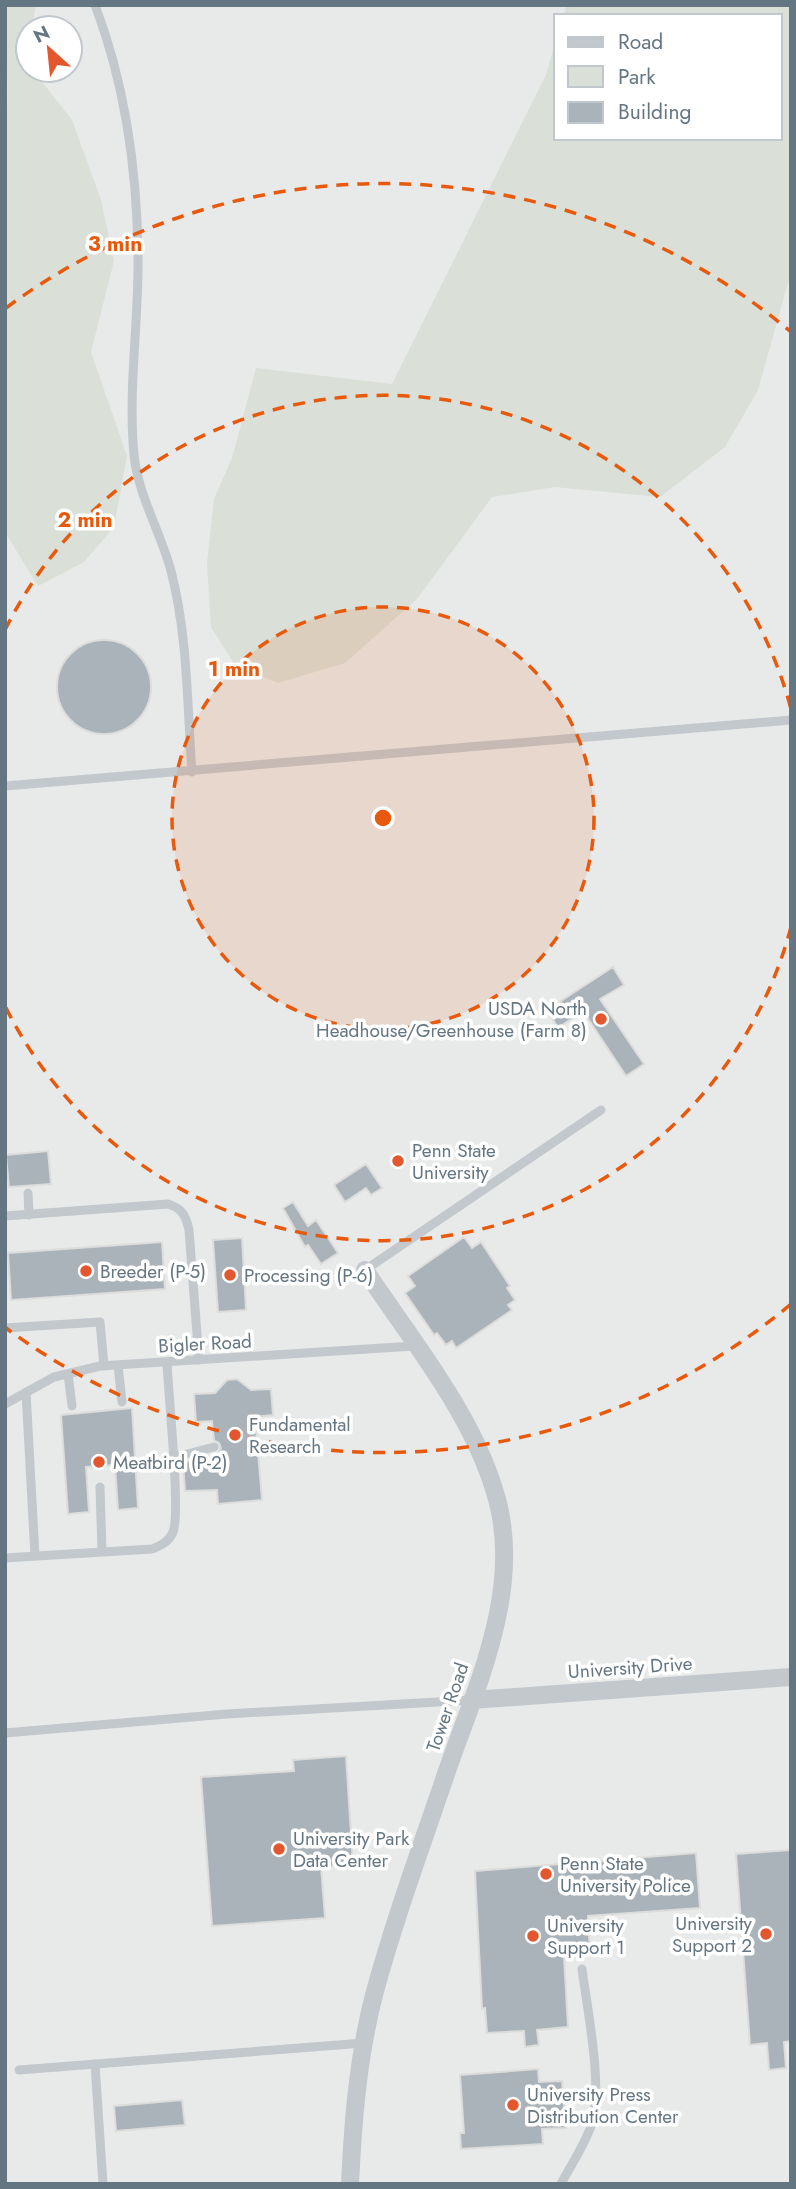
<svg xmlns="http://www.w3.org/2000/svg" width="796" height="2189" viewBox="0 0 796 2189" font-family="Jost,sans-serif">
<rect width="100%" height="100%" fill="#fafaf8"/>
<!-- built -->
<path fill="#e8e9e9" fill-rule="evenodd" d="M 5,5 L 791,5 L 791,2184 L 5,2184 ZM 556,16 L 780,16 L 780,138 L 556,138 ZM 28,28 L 70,28 L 70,70 L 28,70 Z"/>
<!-- green -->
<path fill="#dadfd7" d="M 5,5 L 36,5 L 31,28 L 28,28 L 28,70 L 37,70 L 39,78 L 72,120 L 101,200 L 114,261 L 91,352 L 127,456 L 114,527 L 84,562 L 38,586 L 5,532 L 5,135 C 11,91 5,49 5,5 Z
M 567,5 L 791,5 L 791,272 L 758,390 L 725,447 L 660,497 L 555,487 L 492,497 L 417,599 L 345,663 L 278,683 L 235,665 L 211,627 L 207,563 L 214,499 L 232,458 L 256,368 L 392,384 L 546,75 L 556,40 L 556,138 L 780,138 L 780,16 L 563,16 Z"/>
<!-- building -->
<path fill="#aab3b9" stroke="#dcdcda" stroke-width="2" d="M57 687a47 47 0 1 1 94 0a47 47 0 1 1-94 0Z
M 613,967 L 624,985 L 600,999 L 644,1064 L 626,1076 L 583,1011 L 558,1028 L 547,1010 Z
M 48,1151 L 51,1184 L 9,1187 L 6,1155 Z
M 366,1164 L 382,1188 L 371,1195 L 366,1188 L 345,1202 L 334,1185 Z
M 293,1202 L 308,1226 L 316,1220 L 338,1253 L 321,1264 L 308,1245 L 305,1247 L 283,1208 Z
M 464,1237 L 472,1248 L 481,1242 L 510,1286 L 507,1288 L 515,1300 L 508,1305 L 512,1310 L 456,1348 L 452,1341 L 446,1345 L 437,1333 L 434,1335 L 405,1293 L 415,1286 L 408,1276 Z
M 242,1238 L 246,1310 L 218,1312 L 213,1240 Z
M 162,1242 L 165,1289 L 11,1300 L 8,1253 Z
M 237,1379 L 251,1390 L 271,1389 L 273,1415 L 255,1417 L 262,1500 L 218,1504 L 217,1490 L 185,1491 L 183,1462 L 215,1456 L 221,1448 L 219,1443 L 214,1440 L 212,1421 L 196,1422 L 194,1394 L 215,1393 L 227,1380 Z
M 132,1408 L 138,1508 L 118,1510 L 115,1465 L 86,1467 L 89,1512 L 68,1514 L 61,1415 Z
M 346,1756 L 353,1865 L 321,1867 L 325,1918 L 212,1926 L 201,1777 L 294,1771 L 293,1760 Z
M 791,1850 L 791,2041 L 784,2042 L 786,2068 L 769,2070 L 767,2043 L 750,2045 L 736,1854 Z
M 696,1853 L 700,1908 L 588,1916 L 590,1955 L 564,1957 L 568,2027 L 537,2030 L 539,2045 L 525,2047 L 524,2031 L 487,2033 L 485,2008 L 482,2009 L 475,1871 Z
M 538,2069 L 539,2082 L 562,2081 L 566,2128 L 542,2129 L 543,2144 L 461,2149 L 460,2133 L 464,2133 L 460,2075 Z
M 182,2100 L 185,2125 L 116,2131 L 114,2106 Z"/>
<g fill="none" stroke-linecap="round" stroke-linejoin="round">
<!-- service -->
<path stroke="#c3c8cc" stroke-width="9" d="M 95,5 C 127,89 138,175 138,265 C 138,328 128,392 134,455 C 138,495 161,533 171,571 C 188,636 187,705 192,772
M 5,786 L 791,720
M 28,1193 L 29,1215
M 5,1216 L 168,1204 C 182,1208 186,1216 189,1230 L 199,1360
M 365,1270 L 601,1110
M 5,1328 L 100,1322 L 104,1366
M 118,1365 L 122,1402
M 68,1374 L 72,1406
M 26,1392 L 35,1556
M 5,1404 L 54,1377 L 100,1366 L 414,1346
M 172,1458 L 214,1447
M 100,1487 L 102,1552
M 5,1558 L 152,1549 C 161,1545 169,1542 173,1532 C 181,1513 168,1392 167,1362
M 5,1733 L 227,1714 L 472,1700
M 95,2064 L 103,2184
M 19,2070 L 364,2043
M 561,2184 C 571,2165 584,2146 591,2126 C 604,2090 587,2008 582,1969"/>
<!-- minor -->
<path stroke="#c3c8cc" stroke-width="18" d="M 472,1700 L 791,1677
M 350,2184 C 353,2120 358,2057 374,1995 C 394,1921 421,1847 446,1774 C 475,1689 521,1595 498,1503 C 476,1417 413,1343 365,1270"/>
</g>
<!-- distance rings -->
<circle cx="383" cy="818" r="211" fill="#e8590c" fill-opacity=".12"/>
<g fill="none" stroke="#e8590c" stroke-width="3.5" stroke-dasharray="12 9">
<circle cx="383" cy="818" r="211"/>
<path d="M791 927A422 422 0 0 1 5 1006M5 630A422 422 0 0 1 791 709"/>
<path d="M791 1304A634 634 0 0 1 6 1328M6 308A634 634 0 0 1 791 332"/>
</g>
<!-- markers -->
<g fill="#e4572e" stroke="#fff" stroke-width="2.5">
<circle cx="601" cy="1019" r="7"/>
<circle cx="398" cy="1161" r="7"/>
<circle cx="86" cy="1271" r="7"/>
<circle cx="230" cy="1275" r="7"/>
<circle cx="235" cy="1435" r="7"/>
<circle cx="99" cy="1462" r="7"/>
<circle cx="279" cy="1849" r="7"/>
<circle cx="546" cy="1874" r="7"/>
<circle cx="766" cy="1934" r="7"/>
<circle cx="533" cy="1936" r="7"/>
<circle cx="513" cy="2105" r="7"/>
</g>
<g text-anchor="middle" stroke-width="7" stroke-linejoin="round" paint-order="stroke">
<!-- poi labels -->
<g font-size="19" fill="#657683" stroke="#fff" text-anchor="start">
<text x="587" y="1015" text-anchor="end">USDA North<tspan x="587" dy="22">Headhouse/Greenhouse (Farm 8)</tspan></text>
<text x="412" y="1157">Penn State<tspan x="412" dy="22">University</tspan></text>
<text x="100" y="1278">Breeder (P-5)</text>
<text x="244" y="1282">Processing (P-6)</text>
<text x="249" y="1431">Fundamental<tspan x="249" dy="22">Research</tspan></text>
<text x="113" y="1469">Meatbird (P-2)</text>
<text x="293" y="1845">University Park<tspan x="293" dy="22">Data Center</tspan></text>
<text x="560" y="1870">Penn State<tspan x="560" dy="22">University Police</tspan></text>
<text x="752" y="1930" text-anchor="end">University<tspan x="752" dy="22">Support 2</tspan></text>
<text x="547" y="1932">University<tspan x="547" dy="22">Support 1</tspan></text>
<text x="527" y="2101">University Press<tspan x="527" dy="22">Distribution Center</tspan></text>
</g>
<!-- street labels -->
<g font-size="19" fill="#657683" stroke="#fff">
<text transform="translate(205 1343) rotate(-3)" y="7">Bigler Road</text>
<text transform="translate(630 1667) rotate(-4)" y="7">University Drive</text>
<text transform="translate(447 1707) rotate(-71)" y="7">Tower Road</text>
</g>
</g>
<circle cx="383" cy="818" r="10" fill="#e8590c" stroke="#fff" stroke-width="3.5"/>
<g font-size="21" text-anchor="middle" font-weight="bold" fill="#e8590c" stroke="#fff" stroke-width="7" stroke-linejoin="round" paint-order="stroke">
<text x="115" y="251">3 min</text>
<text x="85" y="527">2 min</text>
<text x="234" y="676">1 min</text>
</g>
<!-- border -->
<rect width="796" height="2189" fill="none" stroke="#657683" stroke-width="14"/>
<!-- legend -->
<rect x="554" y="14" width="228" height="126" fill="#ffffff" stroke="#c1c8cd" stroke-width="2"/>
<rect x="568" y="37" width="35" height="10" fill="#c3c8cc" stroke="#c1c8cd" stroke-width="2"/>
<text x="618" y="49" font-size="21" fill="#657683">Road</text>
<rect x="568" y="66" width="35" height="21" fill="#dadfd7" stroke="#c1c8cd" stroke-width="2"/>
<text x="618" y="84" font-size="21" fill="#657683">Park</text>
<rect x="568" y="102" width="35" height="21" fill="#aab3b9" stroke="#c1c8cd" stroke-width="2"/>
<text x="618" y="119" font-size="21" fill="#657683">Building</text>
<!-- north arrow -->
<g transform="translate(49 49) rotate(333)"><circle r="33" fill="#ffffff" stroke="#c1c8cd" stroke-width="2"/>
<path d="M0-5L12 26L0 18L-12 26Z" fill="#e4572e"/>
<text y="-10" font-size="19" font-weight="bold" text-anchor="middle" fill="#657683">N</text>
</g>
</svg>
